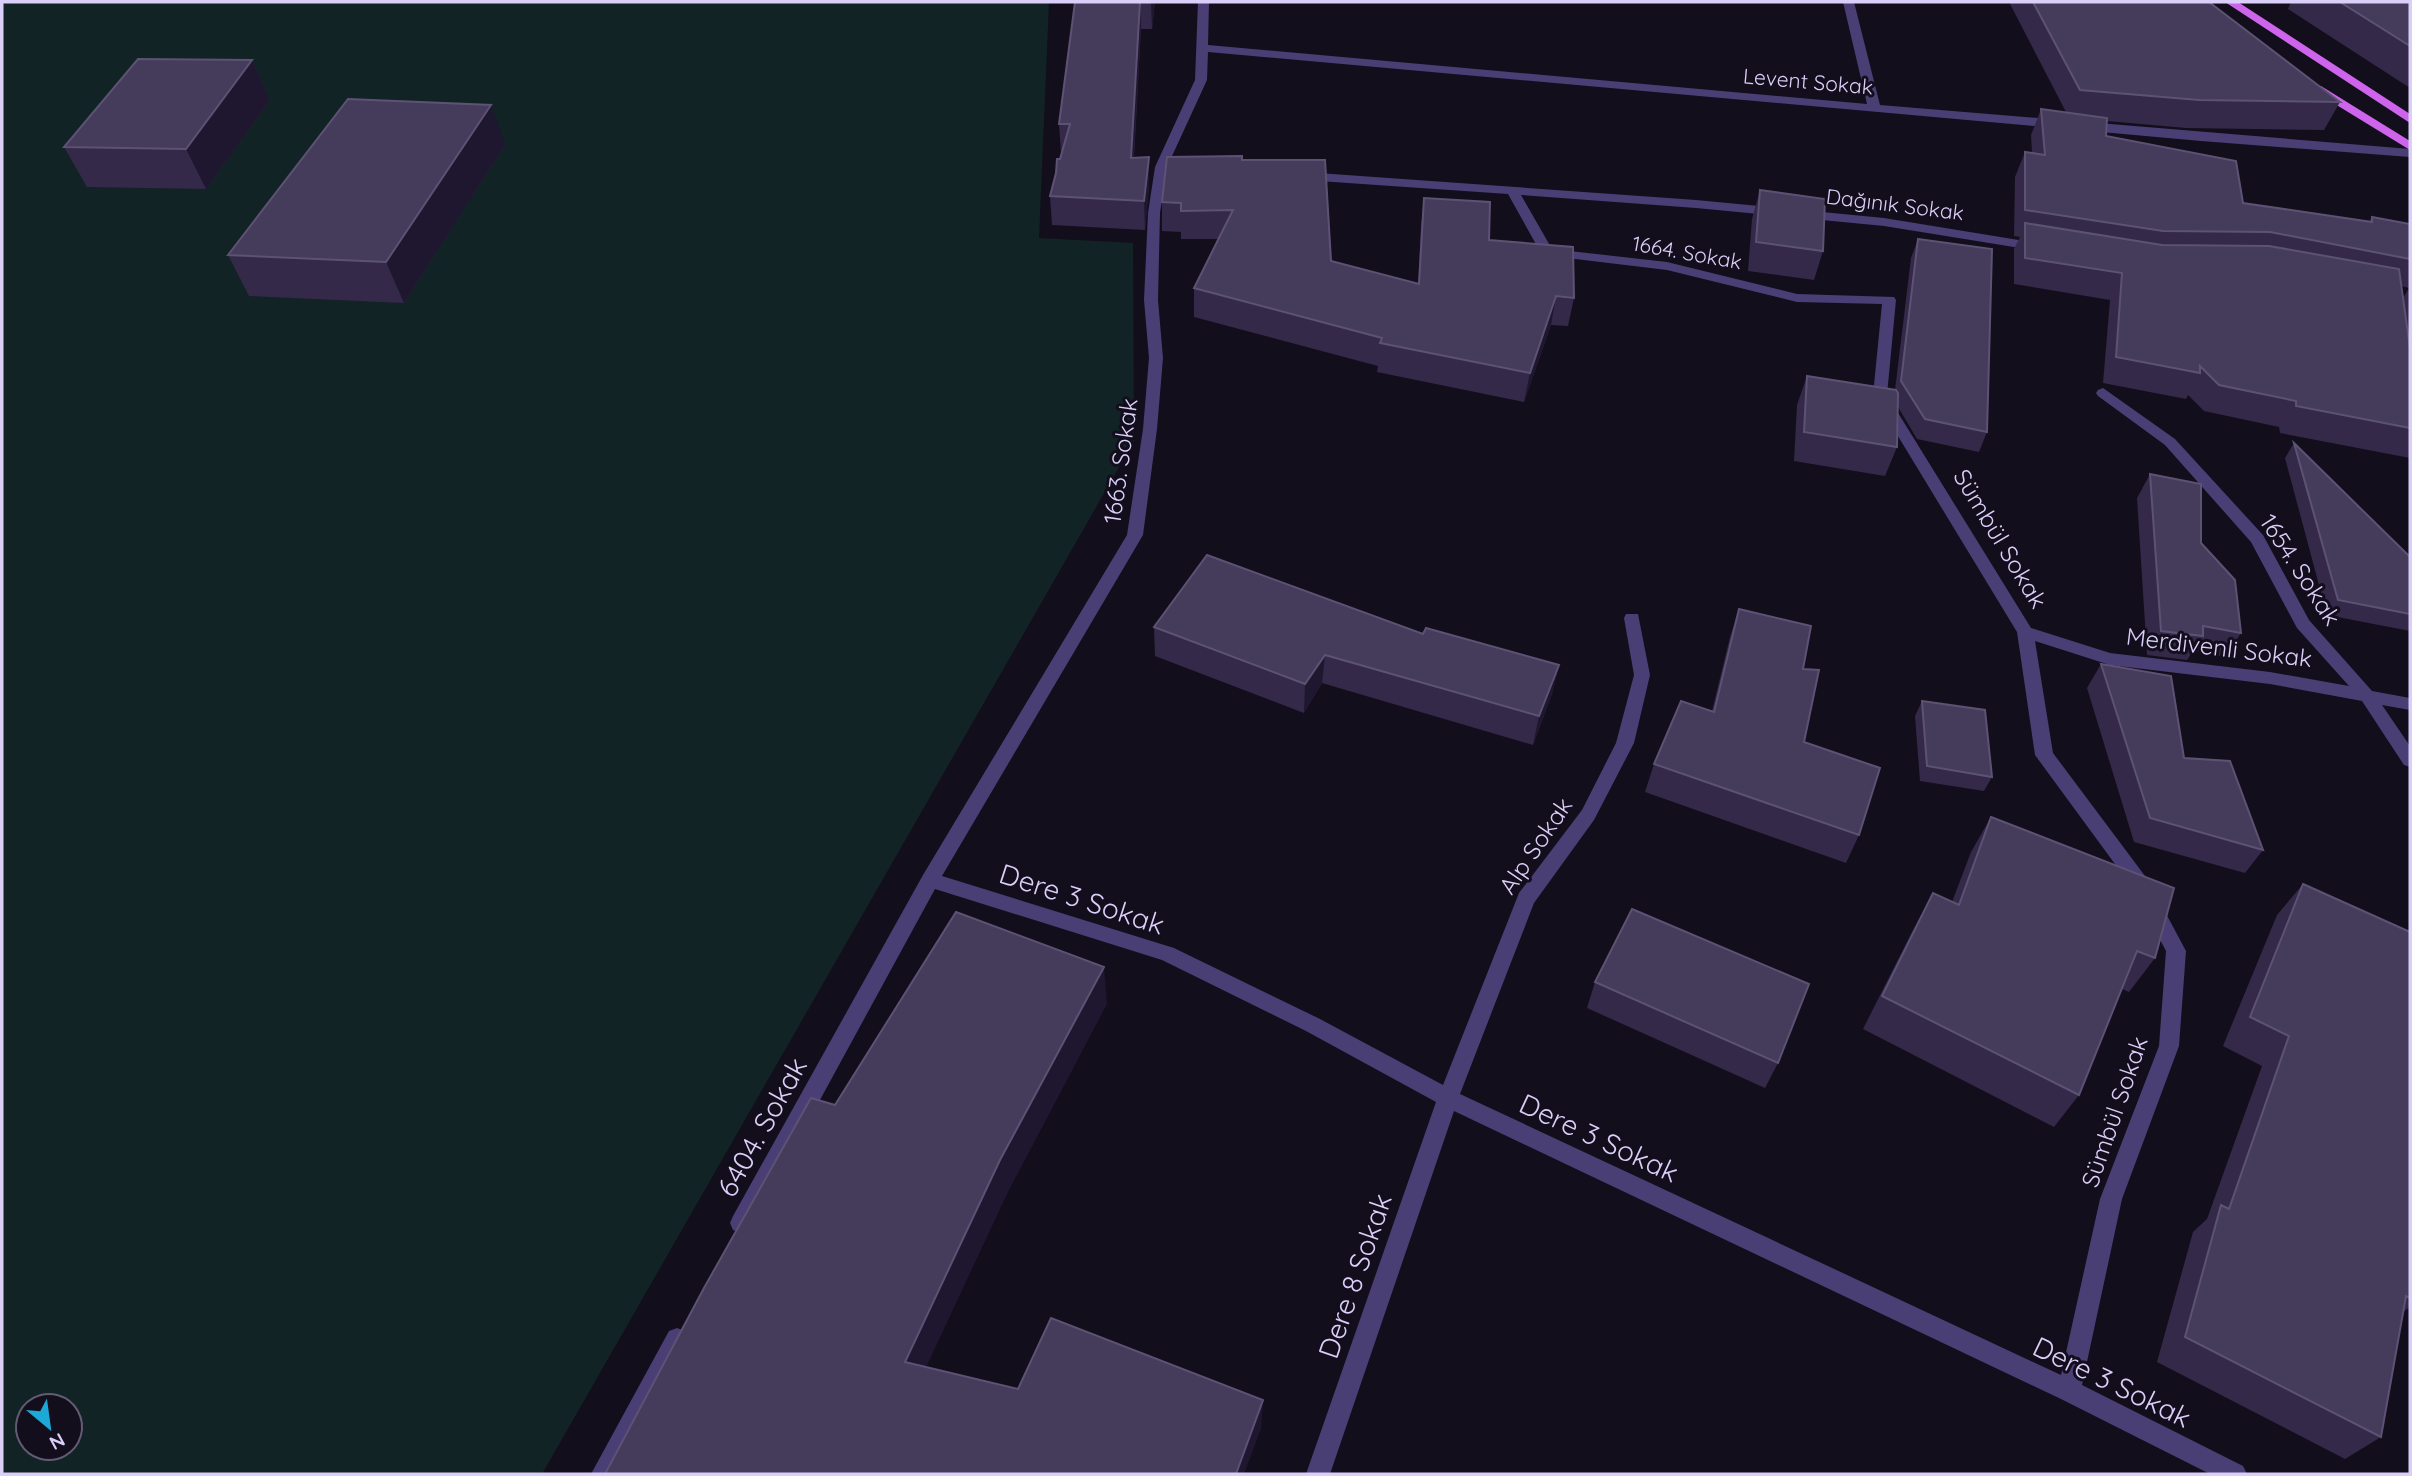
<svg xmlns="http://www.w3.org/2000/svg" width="2412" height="1476" viewBox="0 0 2412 1476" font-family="Quicksand,sans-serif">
<rect width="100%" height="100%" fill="#130e1c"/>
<!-- green -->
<path fill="#122325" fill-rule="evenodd" d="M 2,2 L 1049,2 L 1039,238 L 1133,243 L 1134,441 L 542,1474 L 2,1474 ZM 28,1406 L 70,1406 L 70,1448 L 28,1448 Z"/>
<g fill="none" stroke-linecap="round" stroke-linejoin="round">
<!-- minor -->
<path fill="#493f75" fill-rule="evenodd" d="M 1198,2 L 1209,2 L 1208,45 L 1867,104 L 1843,2 L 1854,2 L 1880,105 L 2410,149 L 2410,157 L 2201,141 L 1208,52 L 1207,80 L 1167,167 L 1160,213 L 1158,300 L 1163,358 L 1157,429 L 1143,535 L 942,876 L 1174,948 L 1320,1019 L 1443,1085 L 1519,893 L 1582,810 L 1616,743 L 1634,675 L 1624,618 L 1626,614 L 1638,614 L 1650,675 L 1634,743 L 1594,820 L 1534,903 L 1460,1094 L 2061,1375 L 2100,1199 L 2159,1046 L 2166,951 L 2134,890 L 2035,755 L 2017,632 L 1873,395 L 1882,304 L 1797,302 L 1667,270 L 1542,255 L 1508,194 L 1304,180 L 1298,176 L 1304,172 L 1696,200 L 1884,218 L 2044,244 L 2046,247 L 2039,251 L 1884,226 L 1696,208 L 1521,195 L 1552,249 L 1667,262 L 1797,294 L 1894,297 L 1896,300 L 1887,395 L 2031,628 L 2110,653 L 2270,672 L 2349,686 L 2297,628 L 2251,542 L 2165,445 L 2098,396 L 2096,393 L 2098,390 L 2103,388 L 2175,439 L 2263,535 L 2309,620 L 2372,691 L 2410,698 L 2410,710 L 2382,705 L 2410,746 L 2410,767 L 2404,765 L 2362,701 L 2270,684 L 2110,665 L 2035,641 L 2053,753 L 2148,880 L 2186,951 L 2179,1046 L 2122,1199 L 2082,1385 L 2243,1466 L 2247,1474 L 2210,1474 L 2061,1399 L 1454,1111 L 1330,1474 L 1306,1474 L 1436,1102 L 1306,1031 L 1162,960 L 935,889 L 749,1230 L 741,1233 L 733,1230 L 730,1223 L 733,1216 L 923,875 L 1127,535 L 1143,429 L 1149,358 L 1144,300 L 1148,213 L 1155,167 L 1195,80 Z
M 677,1328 L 685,1331 L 688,1339 L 616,1474 L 591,1474 L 669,1331 Z"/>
<!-- major -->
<path fill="#cd64eb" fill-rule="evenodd" d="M 2225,2 L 2238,2 L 2410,114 L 2410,123 Z
M 2321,86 L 2410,141 L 2410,150 L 2317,93 L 2315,90 Z"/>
</g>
<!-- wall -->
<path fill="#342948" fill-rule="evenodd" d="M 1075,2 L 1155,2 L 1152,29 L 1141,29 L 1134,158 L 1149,157 L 1149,186 L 1145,230 L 1052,225 L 1050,196 L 1062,153 L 1061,153 L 1059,124 Z
M 2011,2 L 2209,2 L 2340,102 L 2324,130 L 2186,128 L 2107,121 L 2106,136 L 2243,203 L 2369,221 L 2372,217 L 2410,224 L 2410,458 L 2280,433 L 2279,427 L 2204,411 L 2188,395 L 2186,399 L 2103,383 L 2110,300 L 2014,284 L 2014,249 L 2020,237 L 2014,236 L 2015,177 L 2025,152 L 2032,153 L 2031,135 L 2041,109 L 2066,112 L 2010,4 ZM 2401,286 L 2409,288 L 2403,298 Z
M 2291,2 L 2410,2 L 2410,88 L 2288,9 Z
M 252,60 L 270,100 L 206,189 L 87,187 L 64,147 Z
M 505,145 L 404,303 L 249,296 L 228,255 Z
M 1242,160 L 1331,261 L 1418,284 L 1421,226 L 1424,198 L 1574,298 L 1568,326 L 1551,325 L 1524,402 L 1377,372 L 1378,366 L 1194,317 L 1194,288 L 1219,239 L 1181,239 L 1181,232 L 1162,231 L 1162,202 Z
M 1760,190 L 1823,251 L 1814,280 L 1748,271 L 1752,219 Z
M 1918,239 L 1987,432 L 1979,452 L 1917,439 L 1898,407 L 1897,447 L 1885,476 L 1794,461 L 1797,405 L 1807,376 L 1895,390 L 1911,258 Z
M 2294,443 L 2410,557 L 2410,631 L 2327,615 L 2285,458 Z
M 2150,474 L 2201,543 L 2241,633 L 2225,657 L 2193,651 L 2187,660 L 2147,655 L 2137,498 Z
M 1739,609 L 1803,669 L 1804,742 L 1859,835 L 1846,863 L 1645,792 L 1654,764 L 1712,711 L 1730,637 Z
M 1154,627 L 1423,634 L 1559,665 L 1552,694 L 1533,745 L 1322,683 L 1304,713 L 1155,656 Z
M 2101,664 L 2263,850 L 2245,873 L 2134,842 L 2087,688 Z
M 1922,701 L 1992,777 L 1984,791 L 1920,781 L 1915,716 Z
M 1991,817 L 2155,958 L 2129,992 L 2122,989 L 2079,1095 L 2054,1127 L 1863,1029 L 1914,928 L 1933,893 L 1952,902 L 1971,852 Z
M 2303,884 L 2410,932 L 2410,1307 L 2403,1312 L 2381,1437 L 2345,1459 L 2157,1362 L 2193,1232 L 2207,1219 L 2262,1066 L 2223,1046 L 2277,915 Z
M 1595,982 L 1778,1063 L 1765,1088 L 1587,1008 Z"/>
<!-- shaded-wall -->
<path fill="#1f172f" d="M 1140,2 L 1141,29 L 1132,186 L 1131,158 Z
M 1151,2 L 1155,2 L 1152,29 Z
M 252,60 L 270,100 L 206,189 L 186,149 Z
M 491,105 L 505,145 L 404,303 L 386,262 Z
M 1149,157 L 1149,186 L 1145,230 L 1144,201 Z
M 1556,296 L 1551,325 L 1524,402 L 1530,373 Z
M 1325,655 L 1322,683 L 1304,713 L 1305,684 Z
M 1559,665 L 1552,694 L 1533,745 L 1539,716 Z
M 1104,967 L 1107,1004 L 1007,1194 L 915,1391 L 905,1362 L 1000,1160 Z
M 1263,1400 L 1261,1429 L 1244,1474 L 1236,1474 Z"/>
<!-- building -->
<path fill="#453b5b" stroke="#5d5274" stroke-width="2" d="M 1075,2 L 1140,2 L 1131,158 L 1149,157 L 1144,201 L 1050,196 L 1056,173 L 1057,159 L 1060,159 L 1070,124 L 1059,124 Z
M 2033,2 L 2209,2 L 2340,102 L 2199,100 L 2080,90 Z
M 2340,2 L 2410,2 L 2410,46 Z
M 138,59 L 252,60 L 186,149 L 64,147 Z
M 348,99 L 491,105 L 386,262 L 228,255 Z
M 2041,109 L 2107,118 L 2106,136 L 2236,161 L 2243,203 L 2372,222 L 2372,217 L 2410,224 L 2410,259 L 2270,232 L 2163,231 L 2025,210 L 2025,152 L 2045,155 Z
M 1242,156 L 1242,160 L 1325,160 L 1331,261 L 1419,284 L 1424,198 L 1490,202 L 1489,240 L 1573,247 L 1574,298 L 1556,296 L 1530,373 L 1380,343 L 1382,338 L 1194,288 L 1233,210 L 1181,211 L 1181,203 L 1162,202 L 1167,157 Z
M 1760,190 L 1825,199 L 1823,251 L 1756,242 Z
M 2025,223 L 2162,245 L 2269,246 L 2399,269 L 2410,348 L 2410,428 L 2296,406 L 2296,401 L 2219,385 L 2200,366 L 2200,373 L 2116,357 L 2122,273 L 2025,258 Z
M 1918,239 L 1992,249 L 1987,432 L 1925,419 L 1901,381 Z
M 1807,376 L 1896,390 L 1898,393 L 1897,447 L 1804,432 Z
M 2294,443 L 2410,557 L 2410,614 L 2338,600 Z
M 2150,474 L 2201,484 L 2201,543 L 2235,580 L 2241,633 L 2203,626 L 2203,636 L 2161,631 Z
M 1207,555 L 1423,634 L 1426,628 L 1559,665 L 1539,716 L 1325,655 L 1305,684 L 1154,627 Z
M 1739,609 L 1811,626 L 1803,669 L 1819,670 L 1804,742 L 1880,768 L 1859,835 L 1654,764 L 1681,701 L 1714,712 Z
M 2101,664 L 2171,676 L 2184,758 L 2230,761 L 2263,850 L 2150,818 Z
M 1922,701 L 1985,710 L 1992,777 L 1927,766 Z
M 1991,817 L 2174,888 L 2155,958 L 2137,951 L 2079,1095 L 1882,996 L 1933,893 L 1959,905 Z
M 2303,884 L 2410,932 L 2410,1298 L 2406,1296 L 2381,1437 L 2185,1337 L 2221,1205 L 2229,1209 L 2289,1036 L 2250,1017 Z
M 1632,909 L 1809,984 L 1778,1063 L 1595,982 Z
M 956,912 L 1104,967 L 1000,1160 L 905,1362 L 1018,1389 L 1051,1318 L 1263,1400 L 1236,1474 L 605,1474 L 704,1288 L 811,1098 L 835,1105 Z"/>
<g text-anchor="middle" stroke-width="6" stroke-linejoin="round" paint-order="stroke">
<!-- far-street labels -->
<g font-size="21" fill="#dacff9" stroke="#130e1c">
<text transform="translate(1808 82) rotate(5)" y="7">Levent Sokak</text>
<text transform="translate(1895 205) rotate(7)" y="7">Dağınık Sokak</text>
<text transform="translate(1687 253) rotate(10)" y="7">1664. Sokak</text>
</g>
<!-- street labels -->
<g font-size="24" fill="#dacff9" stroke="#130e1c">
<text transform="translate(1121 461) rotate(-82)" y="8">1663. Sokak</text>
<text transform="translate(2000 539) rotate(59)" y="8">Sümbül Sokak</text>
<text transform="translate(2300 570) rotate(57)" y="8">1654. Sokak</text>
<text transform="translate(2219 648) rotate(7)" y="8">Merdivenli Sokak</text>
<text transform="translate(1536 846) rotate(-56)" y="8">Alp Sokak</text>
<text transform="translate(2115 1112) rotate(-71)" y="8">Sümbül Sokak</text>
</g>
<!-- near-street labels -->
<g font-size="28" fill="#dacff9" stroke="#130e1c">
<text transform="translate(1082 899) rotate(18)" y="10">Dere 3 Sokak</text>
<text transform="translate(762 1127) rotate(-61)" y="10">6404. Sokak</text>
<text transform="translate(1599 1138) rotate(25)" y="10">Dere 3 Sokak</text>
<text transform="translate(1355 1276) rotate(-71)" y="10">Dere 8 Sokak</text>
<text transform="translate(2112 1382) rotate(26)" y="10">Dere 3 Sokak</text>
</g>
</g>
<!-- border -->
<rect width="2412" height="1476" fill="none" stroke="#dacff9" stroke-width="7"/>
<!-- north arrow -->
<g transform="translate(49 1427) rotate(151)"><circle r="33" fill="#130e1c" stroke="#635b74" stroke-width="2"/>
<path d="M0-5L12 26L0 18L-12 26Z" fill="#1ca9d8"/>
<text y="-10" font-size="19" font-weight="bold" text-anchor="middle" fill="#dacff9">N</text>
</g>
</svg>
